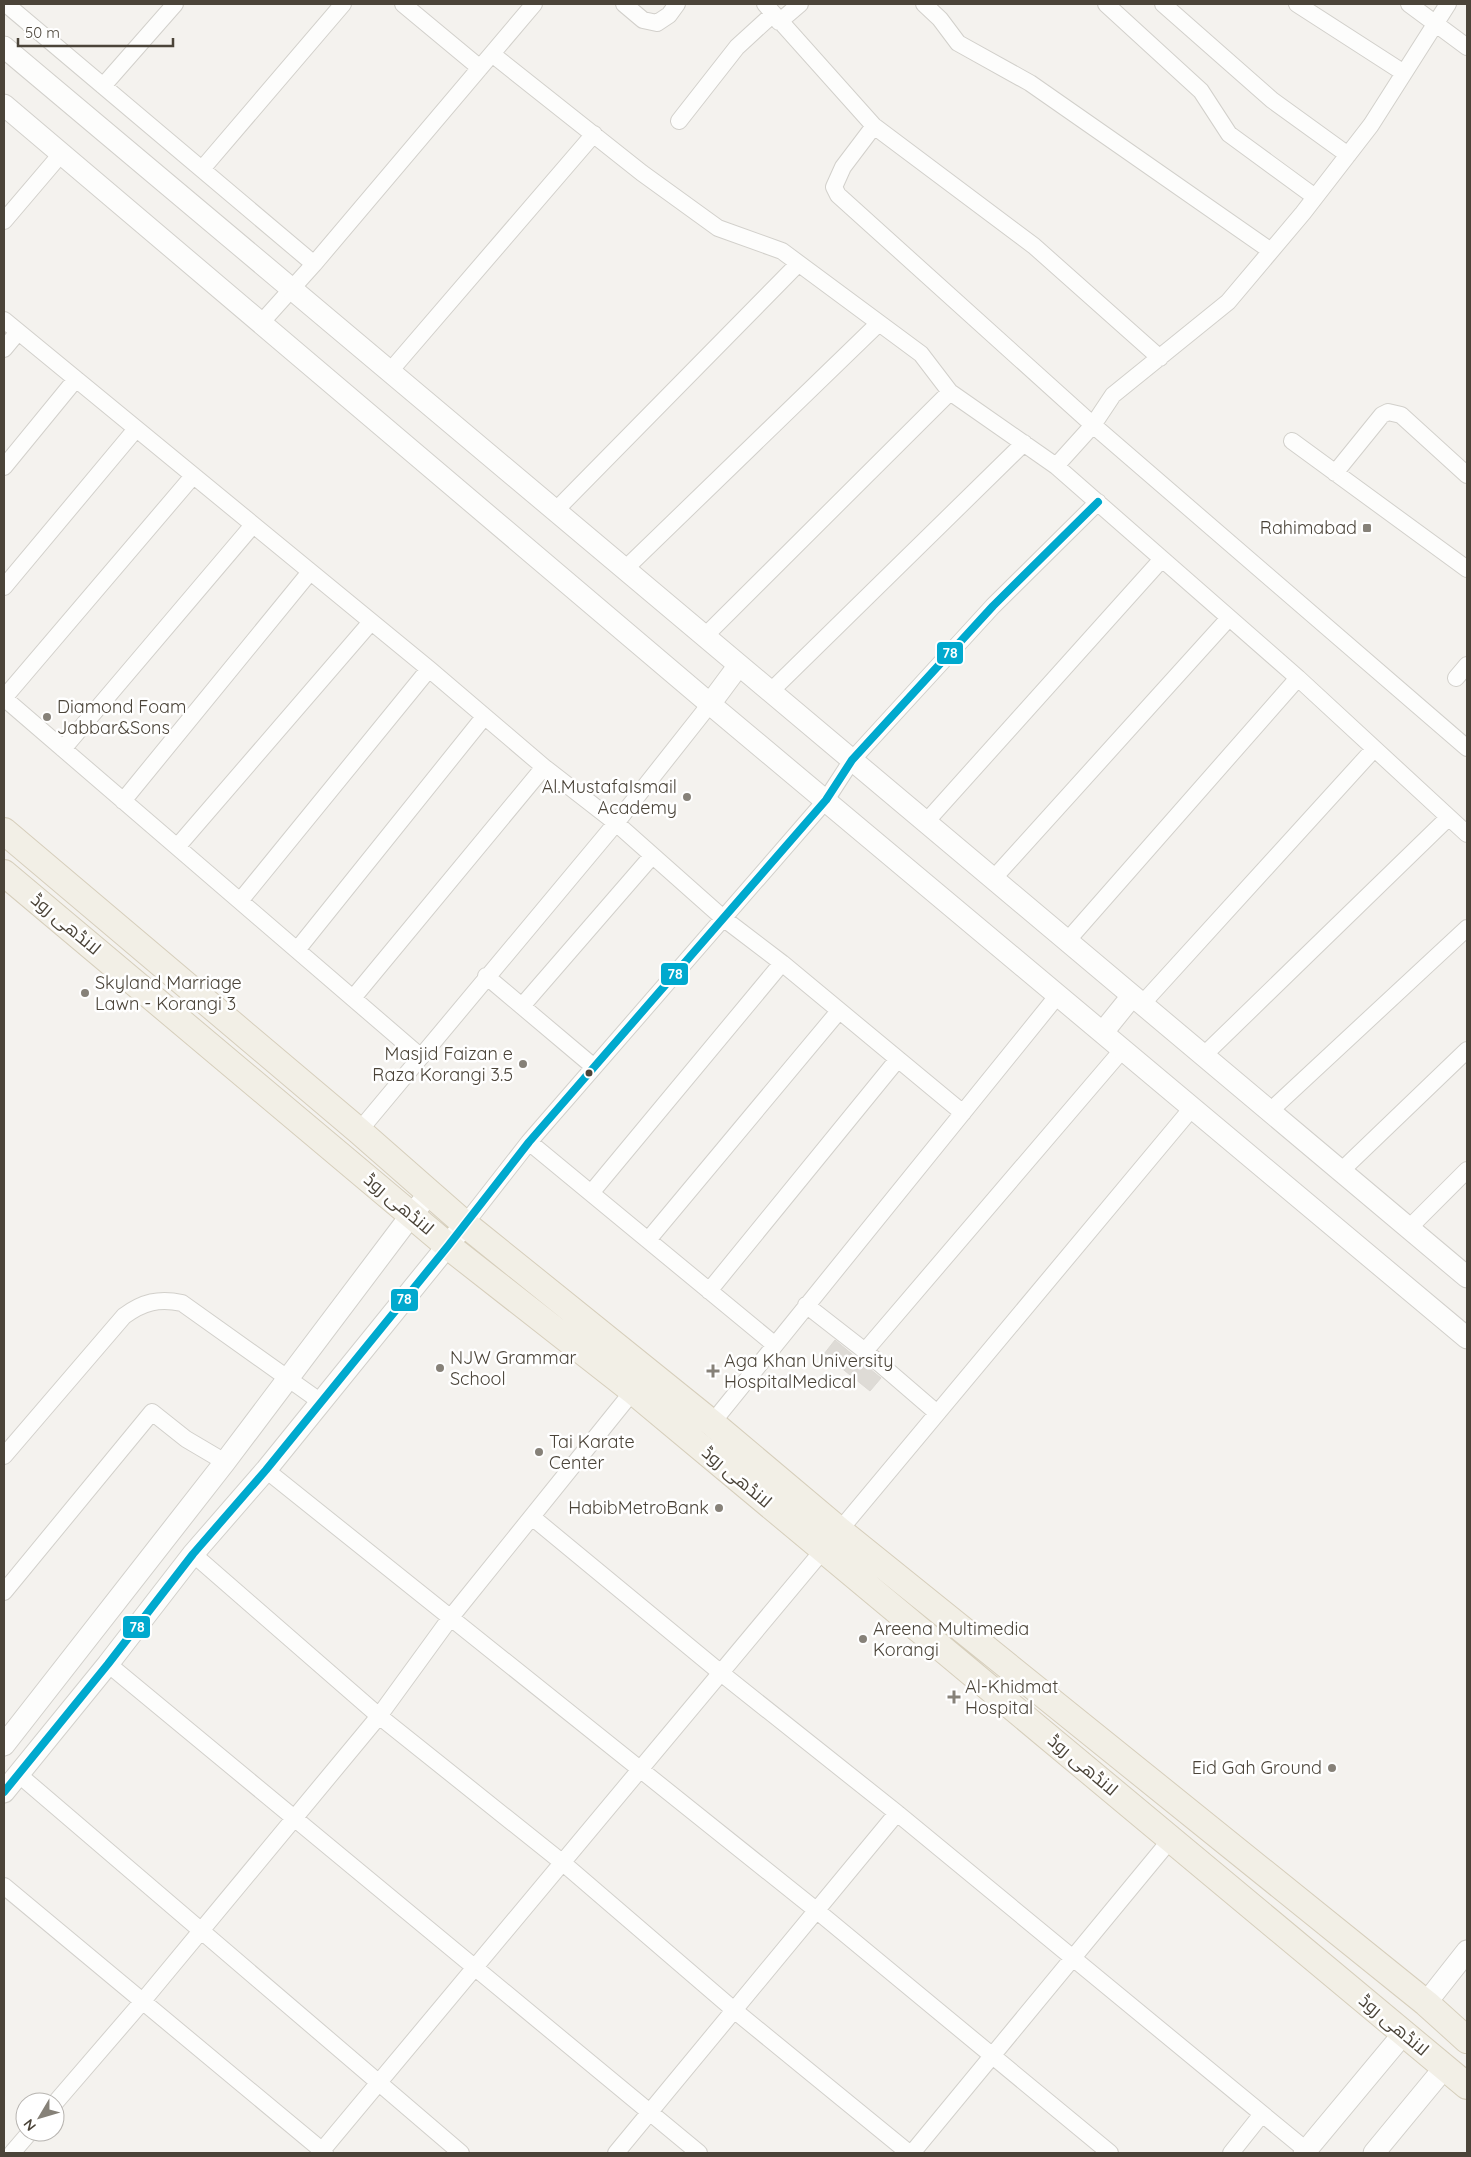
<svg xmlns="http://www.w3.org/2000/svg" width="1471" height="2157" viewBox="0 0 1471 2157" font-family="Quicksand,Cairo,sans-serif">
<rect width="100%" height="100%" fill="#f4f2ee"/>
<!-- building -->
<path fill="#dedbd6" stroke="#dcd9d4" d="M 835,1340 L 881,1378 L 870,1391 L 824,1354 Z"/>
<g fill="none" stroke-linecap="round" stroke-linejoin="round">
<defs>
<path id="minor" d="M 6,4 L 314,264
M 403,4 L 480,68
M 624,4 L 643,20 L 657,23 L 669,15 L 677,4
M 765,4 L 874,126 L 1034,246 L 1160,358
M 924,4 L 940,19 L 958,43 L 1030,83 L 1271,251
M 1106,4 L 1201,91 L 1229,134 L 1315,197
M 1163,4 L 1272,100 L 1348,155
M 1297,4 L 1404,73
M 1409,4 L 1467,47
M 779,22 L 800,4
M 492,54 L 642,173 L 718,228 L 782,251 L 921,354 L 950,392 L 1056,466 L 1298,678 L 1467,834
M 103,86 L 175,4
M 679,121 L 737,47 L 773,14
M 874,126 L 843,167 L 834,187 L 838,195 L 1093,425 L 1467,748
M 202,169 L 343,4
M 4,221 L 61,154
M 4,320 L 429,669 L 544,767 L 616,823 L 723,918 L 782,963 L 963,1113
M 261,323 L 314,264 L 534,4
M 4,349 L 18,332
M 391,370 L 594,134
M 1292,441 L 1467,569
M 1056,466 L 1093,425 L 1113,395 L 1228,302 L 1303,213 L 1371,125 L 1448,4
M 4,467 L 76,379
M 1335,473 L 1382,415 L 1388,412 L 1401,415 L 1467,475
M 556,510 L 798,264
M 625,569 L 878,324
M 4,587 L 136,429
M 705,636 L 950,392
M 1456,678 L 1467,665
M 771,691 L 1024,443
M 4,698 L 420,1056
M 4,698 L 193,476
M 63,749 L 253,525
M 123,801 L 310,572
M 926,822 L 1162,559
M 177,847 L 371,622
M 993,879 L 1229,618
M 240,901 L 429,669
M 1067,941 L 1298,678
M 297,950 L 484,717
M 486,976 L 594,1067
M 353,998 L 544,767
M 1142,1004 L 1374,749
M 522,1006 L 652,856
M 1203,1056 L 1448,818
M 1269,1112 L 1467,928
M 359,1131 L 616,823 L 710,704
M 529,1142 L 775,1345
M 1341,1171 L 1467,1050
M 591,1193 L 782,963
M 465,1224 L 529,1142 L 826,800 L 852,760 L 993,606 L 1098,502
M 1409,1228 L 1467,1170
M 648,1240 L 839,1011
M 709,1291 L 898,1059
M 806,1305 L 865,1351 L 937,1413
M 865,1351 L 1123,1049
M 712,1423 L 1058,995
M 4,1456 L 124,1316 C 143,1302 159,1298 182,1303 L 321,1402
M 266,1470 L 816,1910 L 1110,2153
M 532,1517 L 721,1673 L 897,1813 L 1306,2150
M 193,1554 L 379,1716 L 563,1863 L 734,2010 L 909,2153
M 4,1592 L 152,1412 L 186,1439 L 225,1462
M 108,1664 L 699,2153
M 18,1774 L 461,2153
M 4,1886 L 325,2153
M 55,2103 L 142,2002 L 379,1716 L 451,1617 L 633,1391
M 12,2153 L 30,2132
M 320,2153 L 1192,1108
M 616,2153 L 897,1813
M 912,2153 L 1171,1839
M 1231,2153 L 1262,2114"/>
<path id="tertiary" d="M 4,47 L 1467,1277
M 4,105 L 710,704 L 1467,1338
M 710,704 L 739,665
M 1103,1032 L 1132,996
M 4,1745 L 225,1462 L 412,1214 L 430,1193
M 4,1792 L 108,1664 L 193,1554 L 266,1470 L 457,1234
M 1426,2003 L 1467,1951
M 1304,2153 L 1404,2033
M 1374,2153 L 1445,2067"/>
<path id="primary" d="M 4,831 L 359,1131 L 465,1224 L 712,1423 L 839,1530 L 1426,2003 L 1467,2040
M 4,873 L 448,1246 L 633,1391 L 1467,2086"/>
</defs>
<!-- minor casing -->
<use href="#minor" stroke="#d2d0cb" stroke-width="18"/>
<!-- tertiary casing -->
<use href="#tertiary" stroke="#d2d0cb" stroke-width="23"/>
<!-- primary casing -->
<use href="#primary" stroke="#d6cebb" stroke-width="28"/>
<!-- minor -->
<use href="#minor" stroke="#fdfdfc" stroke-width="16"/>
<!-- tertiary -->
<use href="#tertiary" stroke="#fdfdfc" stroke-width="21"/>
<!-- primary -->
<use href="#primary" stroke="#f2efe6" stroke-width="26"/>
<defs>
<path id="bus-1" d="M 4,1792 L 108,1664 L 193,1554 L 266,1470 L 448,1246 L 529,1142 L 826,800 L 852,760 L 993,606 L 1098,502"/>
</defs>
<!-- bus-1 casing -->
<use href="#bus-1" stroke="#fff" stroke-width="11"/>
<!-- bus-1 -->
<use href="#bus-1" stroke="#00a9ce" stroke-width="8"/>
</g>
<!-- markers -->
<g fill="#868178" stroke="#fff" stroke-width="2">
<rect x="1362" y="523" width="10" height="10" rx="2.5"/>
<circle cx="47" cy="717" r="5"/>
<circle cx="687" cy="797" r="5"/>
<circle cx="85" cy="993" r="5"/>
<circle cx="523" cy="1064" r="5"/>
<circle cx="440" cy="1368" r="5"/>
<path d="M710.5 1363.5h5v5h5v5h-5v5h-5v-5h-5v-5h5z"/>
<circle cx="539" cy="1452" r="5"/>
<circle cx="719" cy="1508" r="5"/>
<circle cx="863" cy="1639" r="5"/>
<path d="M951.5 1689.5h5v5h5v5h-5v5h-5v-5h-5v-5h5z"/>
<circle cx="1332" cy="1768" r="5"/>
</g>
<circle fill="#4b4439" stroke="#fff" stroke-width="2" cx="589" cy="1073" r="4.5"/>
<g text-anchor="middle" stroke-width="5" stroke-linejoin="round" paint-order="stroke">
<!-- poi labels -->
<g font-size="18" fill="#4b4439" stroke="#fff" text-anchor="start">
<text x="1357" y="534" text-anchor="end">Rahimabad</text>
<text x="57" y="713">Diamond Foam<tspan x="57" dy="21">Jabbar&amp;Sons</tspan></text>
<text x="677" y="793" text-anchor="end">Al.MustafaIsmail<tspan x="677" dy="21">Academy</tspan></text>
<text x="95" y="989">Skyland Marriage<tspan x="95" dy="21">Lawn - Korangi 3</tspan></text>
<text x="513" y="1060" text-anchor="end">Masjid Faizan e<tspan x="513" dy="21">Raza Korangi 3.5</tspan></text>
<text x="450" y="1364">NJW Grammar<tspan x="450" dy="21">School</tspan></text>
<text x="724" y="1367">Aga Khan University<tspan x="724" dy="21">HospitalMedical</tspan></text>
<text x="549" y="1448">Tai Karate<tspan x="549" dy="21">Center</tspan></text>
<text x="709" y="1514" text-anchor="end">HabibMetroBank</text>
<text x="873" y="1635">Areena Multimedia<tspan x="873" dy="21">Korangi</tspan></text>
<text x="965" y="1693">Al-Khidmat<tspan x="965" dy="21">Hospital</tspan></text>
<text x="1322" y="1774" text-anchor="end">Eid Gah Ground</text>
</g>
<!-- street labels -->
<g font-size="18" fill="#4b4439" stroke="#fff">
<text transform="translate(66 924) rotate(40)" y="6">لانڈھی روڈ</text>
<text transform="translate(399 1204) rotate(40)" y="6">لانڈھی روڈ</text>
<text transform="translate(737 1477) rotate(40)" y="6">لانڈھی روڈ</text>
<text transform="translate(1083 1765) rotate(40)" y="6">لانڈھی روڈ</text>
<text transform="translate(1394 2025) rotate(40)" y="6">لانڈھی روڈ</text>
</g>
</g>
<g stroke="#fff" stroke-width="2">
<rect x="936" y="641" width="28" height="24" rx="5" fill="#00a9ce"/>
<rect x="660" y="962" width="29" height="24" rx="5" fill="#00a9ce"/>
<rect x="390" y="1288" width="29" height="24" rx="5" fill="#00a9ce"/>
<rect x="122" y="1615" width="29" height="24" rx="5" fill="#00a9ce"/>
</g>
<g font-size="14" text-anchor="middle" font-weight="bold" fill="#fff">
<text x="950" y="658">78</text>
<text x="675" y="979">78</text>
<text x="404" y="1304">78</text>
<text x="137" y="1632">78</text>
</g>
<!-- border -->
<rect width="1471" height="2157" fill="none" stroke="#4b4439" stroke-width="10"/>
<!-- north arrow -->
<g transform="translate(40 2117) rotate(232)"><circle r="24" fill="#ffffff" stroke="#b7b4b0"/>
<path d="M0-4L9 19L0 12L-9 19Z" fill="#868178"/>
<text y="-8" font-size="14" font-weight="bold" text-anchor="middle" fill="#4b4439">N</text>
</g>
<!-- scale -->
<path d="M18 38v8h155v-8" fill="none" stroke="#4b4439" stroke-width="2.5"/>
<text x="25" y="38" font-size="15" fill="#4b4439" stroke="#ffffff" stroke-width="4" paint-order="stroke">50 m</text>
</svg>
